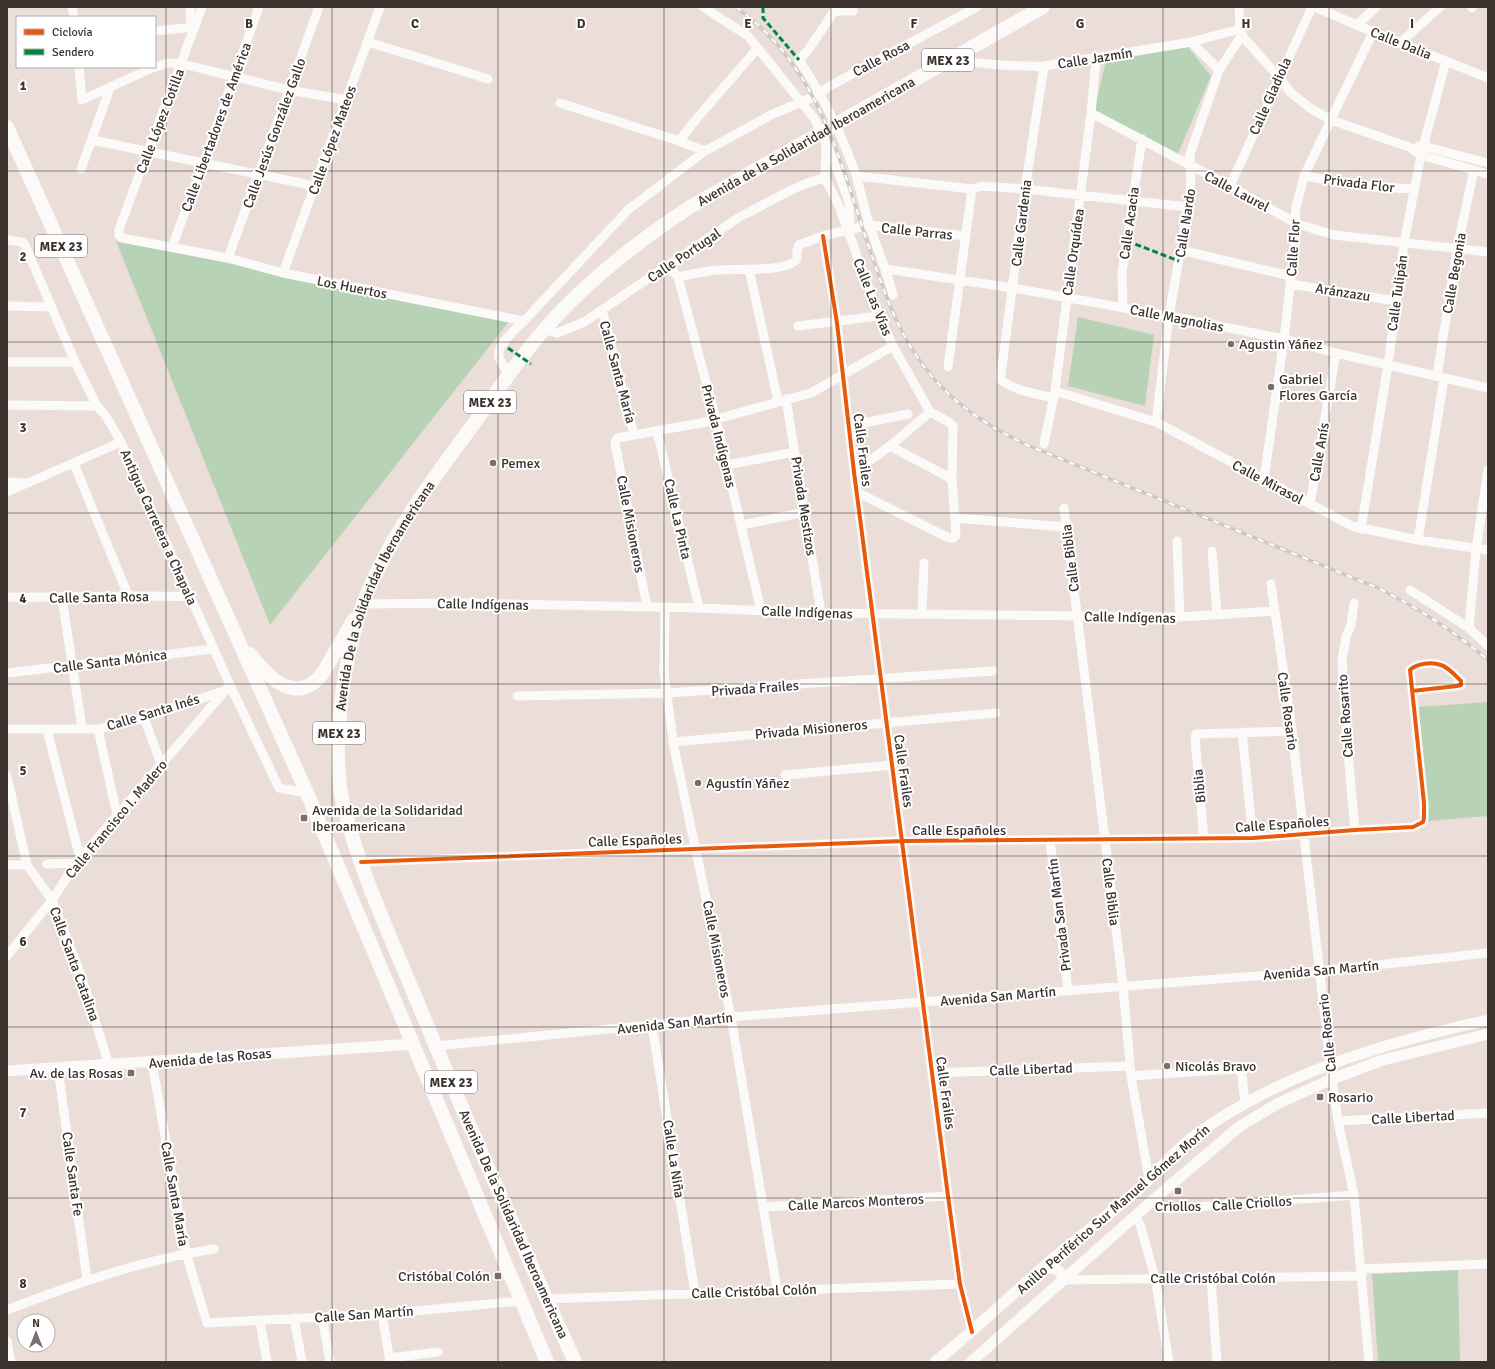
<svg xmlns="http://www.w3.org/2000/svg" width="1495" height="1369" viewBox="0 0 1495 1369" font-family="Signika,sans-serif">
<rect width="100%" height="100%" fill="#ebded8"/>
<!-- green -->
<path fill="#b8d2b6" d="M 1188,47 L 1211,76 L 1177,156 L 1094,111 L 1106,61 Z
M 116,241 L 511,319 L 270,625 Z
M 1078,317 L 1154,335 L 1145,406 L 1068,386 Z
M 1488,702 L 1488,816 L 1428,821 L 1419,707 Z
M 1458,1270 L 1460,1362 L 1378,1362 L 1372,1274 Z"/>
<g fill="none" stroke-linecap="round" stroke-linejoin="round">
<!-- minor -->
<path stroke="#fcfaf9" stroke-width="9" d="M 72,7 L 74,17
M 190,7 L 191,28
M 202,7 L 119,229 L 119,235 L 122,238 L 228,258 L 283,273 L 524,321 C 516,329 496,345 499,357 C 501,363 506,369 509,374
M 703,7 L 748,36 L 814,118 L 826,144 L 825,178 L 839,206 L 879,316 L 893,346 L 930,412
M 837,7 L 809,49 L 799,60 C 823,96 842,135 856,175 C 861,192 864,209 870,226 C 877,249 887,271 893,295
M 1239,7 L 1240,29 L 1243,37 L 1279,77 L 1290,92 L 1310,108 L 1331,120 L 1409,147 L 1421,155 L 1488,174
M 1315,7 L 1373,32 L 1488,78
M 1472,8 L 1472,7
M 835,11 L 853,11
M 1357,25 L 1376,7
M 155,31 L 195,27
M 368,42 L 488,79
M 1191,42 L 1219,70
M 1400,43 L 1440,7
M 950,61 C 982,62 1013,68 1044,66 L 1191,42 L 1240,29
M 1044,66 L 1025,189 L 1001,375 L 1001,380 C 1015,391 1037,394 1054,398
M 79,67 L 82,100 L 154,67
M 155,67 L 168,63 L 182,64 L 289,90 L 346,100
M 560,103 L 679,141 L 705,151 L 773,114 L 820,94 L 828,87 L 977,7
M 1091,113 L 1230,186 L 1297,224 L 1334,235 L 1488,252
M 92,140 L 315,186
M 679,141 L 698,117 L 757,49
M 826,145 L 830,149 L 849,202 L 850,231
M 1419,146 L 1423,146 L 1488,163
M 81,169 L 110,88
M 856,176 L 972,189 L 982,186 L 1025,189 L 1188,207
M 1304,176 L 1364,186 L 1414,189
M 1230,186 L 1312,7
M 823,236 L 837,323 L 854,472 L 948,1196 L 960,1284 L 972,1332
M 7,240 L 22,242 L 25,245 L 75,362 L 97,406 L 106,416 L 121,442 L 230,685 L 279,788 L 307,793
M 172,247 L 203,164 L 259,7
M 1180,250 L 1291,276
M 228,258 L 319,7
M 668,266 L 678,277 L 716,419 L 761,611
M 749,269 L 778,401
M 886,269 L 1013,288 L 1169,316 L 1284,339 L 1336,353 L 1488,388
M 283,273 L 380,7
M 678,277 C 692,274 705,271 718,270 C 735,268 787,273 797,259 L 797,251 L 799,245 L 823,236 L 869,225 L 965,236
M 1290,284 L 1396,301
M 7,306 L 52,307
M 1123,308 L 1122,273 L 1142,139
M 602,310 L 634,434
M 524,321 L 629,209 L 705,151
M 798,326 L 879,316
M 545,329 L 557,333 L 584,322 L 741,216 C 770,203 793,185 825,178
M 7,362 L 75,362
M 948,367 L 972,189
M 1437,376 L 1457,249 L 1474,170
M 1055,391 L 1156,422 L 1352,526 L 1418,540 L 1488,550
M 786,399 L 821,613
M 7,405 L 97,406
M 1156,422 L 1169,316 L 1188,207 L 1191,181 L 1190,154 L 1219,70 L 1242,35
M 849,426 L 908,414
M 657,431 L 699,608
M 1044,444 L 1055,391 L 1091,113 L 1096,59
M 890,446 L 952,479
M 74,464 L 128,595
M 726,465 L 795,452
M 854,472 L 890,446 L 930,412
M 1264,479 L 1284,339 L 1297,224 L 1295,216 L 1296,207 L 1304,176 L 1373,32
M 7,482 L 25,483
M 7,492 L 121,442
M 857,492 L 949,538 L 953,538 L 956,535 L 952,479 L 953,426 L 949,422 L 930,412
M 1310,504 L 1336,353
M 1064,508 L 1123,986 L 1131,1076 L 1149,1179
M 955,518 L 1066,527
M 742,525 L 805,512
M 1361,529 L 1388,365 L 1404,243 L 1421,155 L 1446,61
M 1418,540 L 1444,378
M 1177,541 L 1180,617
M 1212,551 L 1217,615
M 1271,584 L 1292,731 L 1332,1079 L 1338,1121 L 1354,1195 L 1369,1362
M 1410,590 L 1469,628 L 1488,646
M 7,597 C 68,598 129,594 191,597
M 62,598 L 82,728
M 1354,603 L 1351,625 L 1346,637 L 1342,660 L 1347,743 L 1355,830
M 363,604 L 458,603 L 699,608 L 821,613 L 1180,617 L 1274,611
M 647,607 L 615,443 L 617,438 L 706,422 L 811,393 L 893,346
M 665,608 L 664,673 L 674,747 L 731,1017 L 777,1289
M 922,614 L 924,563
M 1469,628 L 1476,549 L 1488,470
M 7,673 L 213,649
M 517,696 L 667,693 L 993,671
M 144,718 L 162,766
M 7,729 L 98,729 L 144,718 L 226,690
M 98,729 L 117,815
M 47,730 L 80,858
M 1242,732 L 1253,838
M 673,742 L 996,713
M 785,775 L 892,765
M 7,776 L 27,865 L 52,900 L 81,975 L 109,1065
M 1204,839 L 1195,738 L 1196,734 L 1292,731
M 1050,841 L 1068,990
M 361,862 L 902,841 L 1253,838 L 1355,830 L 1413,827 L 1423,822 L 1424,818 L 1424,803 L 1410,670 C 1417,663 1432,662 1441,665 C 1448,667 1456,676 1461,681 L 1461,685 L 1457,686 L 1412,691
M 47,864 L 76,863
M 7,865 L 27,865
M 7,956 L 52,900 L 76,863 L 230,685
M 652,1025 L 695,1293
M 436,1046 L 731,1017 L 1320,971 L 1488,953
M 152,1063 L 186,1253 L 207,1323 L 382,1314 L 521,1301
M 58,1069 L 87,1279
M 932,1073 L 1130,1066
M 1131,1076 L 1235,1069 L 1239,1070 L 1242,1075 L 1245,1104
M 1338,1121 L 1488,1113
M 1152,1201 L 1170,1209 L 1354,1195
M 763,1207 L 948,1196
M 1135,1217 L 1140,1224 L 1155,1278 L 1169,1362
M 1361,1269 L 1488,1264
M 1211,1279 L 1217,1362
M 1064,1280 L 1362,1276
M 547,1299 L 960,1284
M 7,1310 C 74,1284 142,1260 214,1249
M 382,1314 L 390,1362
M 322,1317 L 330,1362
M 294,1318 L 302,1362
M 260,1321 L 267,1362
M 7,1341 L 11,1362
M 389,1358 L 438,1352"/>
<!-- tertiary -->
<path stroke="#fcfaf9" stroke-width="11" d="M 7,1071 L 414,1044
M 1043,1268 L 1055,1268 L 1061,1273 L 1064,1280
M 935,1362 C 975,1330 1011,1295 1050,1261 C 1079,1237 1109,1214 1138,1190 C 1157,1173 1173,1152 1193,1137 C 1279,1073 1385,1043 1488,1020
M 971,1362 L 1152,1201 L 1240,1126 L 1277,1104 L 1332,1079 L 1383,1060 L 1488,1034"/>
<!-- trunk -->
<g stroke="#fcfaf9" stroke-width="14">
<path d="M 7,127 L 307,793 L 547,1362"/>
<path d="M 250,654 C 268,678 297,707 323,673 L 354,619"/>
<path id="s1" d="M 575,1362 C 521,1243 467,1123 417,1001 C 391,938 361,874 344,808 C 337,779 337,744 340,715 C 342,683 352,633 363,604 C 386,542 428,486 467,433 C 492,399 515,363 543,331 C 585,282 637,242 690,207 L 1043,7"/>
</g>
<defs>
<path id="rail" d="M 736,7 C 824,71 840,166 874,262 C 886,298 900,335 923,365 C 950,402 987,426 1027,445 L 1378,588 C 1418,608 1454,631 1488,660"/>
</defs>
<!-- rail casing -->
<use href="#rail" stroke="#ccc9c8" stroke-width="3.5"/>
<!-- rail -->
<use href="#rail" stroke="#fff" stroke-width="2" stroke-dasharray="6" stroke-linecap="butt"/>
<!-- quiet -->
<path stroke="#00873e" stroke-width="3" stroke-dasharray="6 3" stroke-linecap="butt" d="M 763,7 L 763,18 L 799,60
M 1127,241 L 1179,261
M 508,348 L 531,364"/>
<defs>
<path id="cycleway" d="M 823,236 L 837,323 L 854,472 L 948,1196 L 960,1284 L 972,1332
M 361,862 L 902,841 L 1253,838 L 1355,830 L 1413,827 L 1423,822 L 1424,818 L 1424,803 L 1410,670 C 1417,663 1432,662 1441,665 C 1448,667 1456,676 1461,681 L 1461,685 L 1457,686 L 1412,691"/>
</defs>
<!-- cycleway casing -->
<use href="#cycleway" stroke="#fff" stroke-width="6"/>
<!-- cycleway -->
<use href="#cycleway" stroke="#e8590c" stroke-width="4"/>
</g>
<!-- grid -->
<path fill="none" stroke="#3b322e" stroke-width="1" stroke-opacity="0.55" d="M 166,7 L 166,1362M 332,7 L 332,1362M 498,7 L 498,1362M 664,7 L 664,1362M 831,7 L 831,1362M 997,7 L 997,1362M 1163,7 L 1163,1362M 1329,7 L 1329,1362M 7,171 L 1488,171M 7,342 L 1488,342M 7,513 L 1488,513M 7,684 L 1488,684M 7,856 L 1488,856M 7,1027 L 1488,1027M 7,1198 L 1488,1198"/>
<!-- markers -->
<g fill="#796e6a" stroke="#fff" stroke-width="1.5">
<circle cx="1231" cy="344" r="4"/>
<circle cx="1271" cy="387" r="4"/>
<circle cx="493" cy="463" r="4"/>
<circle cx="698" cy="783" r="4"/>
<rect x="300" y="814" width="8" height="8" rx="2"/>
<circle cx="1167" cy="1066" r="4"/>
<rect x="127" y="1069" width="8" height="8" rx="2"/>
<rect x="1316" y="1093" width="8" height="8" rx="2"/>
<rect x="1174" y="1187" width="8" height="8" rx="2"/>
<rect x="494" y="1272" width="8" height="8" rx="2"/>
</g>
<g text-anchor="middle" stroke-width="4" stroke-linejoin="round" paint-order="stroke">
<!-- shield labels -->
<g fill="#fff" stroke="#76706d" stroke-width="1">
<rect x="922" y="49" width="52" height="22" rx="3"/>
<rect x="35" y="235" width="52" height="22" rx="3"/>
<rect x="464" y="391" width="52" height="22" rx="3"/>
<rect x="313" y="722" width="52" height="22" rx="3"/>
<rect x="425" y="1071" width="52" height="22" rx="3"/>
</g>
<g font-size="13" font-weight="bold" fill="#3b322e">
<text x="948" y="65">MEX 23</text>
<text x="61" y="251">MEX 23</text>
<text x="490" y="407">MEX 23</text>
<text x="339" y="738">MEX 23</text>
<text x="451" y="1087">MEX 23</text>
</g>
<!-- street labels -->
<g font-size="14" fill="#3b322e" stroke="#fff">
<text transform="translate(1401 43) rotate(22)" y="5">Calle Dalia</text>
<text transform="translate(881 58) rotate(-28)" y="5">Calle Rosa</text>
<text transform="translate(1095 58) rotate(-9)" y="5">Calle Jazmín</text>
<text transform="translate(1270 96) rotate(-66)" y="5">Calle Gladiola</text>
<text transform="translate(160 121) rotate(-69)" y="5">Calle López Cotilla</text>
<text transform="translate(216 127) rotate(-70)" y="5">Calle Libertadores de América</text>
<text transform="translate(274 133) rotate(-70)" y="5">Calle Jesús González Gallo</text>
<text transform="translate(332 140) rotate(-70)" y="5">Calle López Mateos</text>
<text dy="5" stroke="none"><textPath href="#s1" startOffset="1462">Avenida de la Solidaridad Iberoamericana</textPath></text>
<text transform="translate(1359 183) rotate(7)" y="5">Privada Flor</text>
<text transform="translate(1237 191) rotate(28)" y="5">Calle Laurel</text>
<text transform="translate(1021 223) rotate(-83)" y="5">Calle Gardenia</text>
<text transform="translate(1129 223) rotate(-82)" y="5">Calle Acacia</text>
<text transform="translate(1185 223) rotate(-81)" y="5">Calle Nardo</text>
<text transform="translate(917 231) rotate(6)" y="5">Calle Parras</text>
<text transform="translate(1293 248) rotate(-86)" y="5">Calle Flor</text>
<text transform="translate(1073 252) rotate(-82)" y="5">Calle Orquídea</text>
<text transform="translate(684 255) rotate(-34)" y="5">Calle Portugal</text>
<text transform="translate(1454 273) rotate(-80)" y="5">Calle Begonia</text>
<text transform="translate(352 287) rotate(11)" y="5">Los Huertos</text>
<text transform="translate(1343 292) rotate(9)" y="5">Aránzazu</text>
<text transform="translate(1397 293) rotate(-82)" y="5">Calle Tulipán</text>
<text transform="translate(873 297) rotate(68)" y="5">Calle Las Vías</text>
<text transform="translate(1177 318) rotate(11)" y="5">Calle Magnolias</text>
<text transform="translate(618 372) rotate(75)" y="5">Calle Santa María</text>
<text transform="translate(719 436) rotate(76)" y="5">Privada Indígenas</text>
<text transform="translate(863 450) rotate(83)" y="5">Calle Frailes</text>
<text transform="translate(1319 452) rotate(-80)" y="5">Calle Anís</text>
<text transform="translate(1268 482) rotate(28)" y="5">Calle Mirasol</text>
<text transform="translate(804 506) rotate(81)" y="5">Privada Mestizos</text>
<text transform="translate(678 519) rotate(77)" y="5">Calle La Pinta</text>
<text transform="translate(631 524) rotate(79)" y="5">Calle Misioneros</text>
<text transform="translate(159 527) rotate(66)" y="5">Antigua Carretera a Chapala</text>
<text transform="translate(1070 558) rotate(-97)" y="5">Calle Biblia</text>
<text transform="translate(99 597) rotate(-1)" y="5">Calle Santa Rosa</text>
<text dy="5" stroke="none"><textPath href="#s1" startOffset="823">Avenida De la Solidaridad Iberoamericana</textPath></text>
<text transform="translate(483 604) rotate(1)" y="5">Calle Indígenas</text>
<text transform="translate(807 612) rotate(2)" y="5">Calle Indígenas</text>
<text transform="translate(1130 617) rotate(1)" y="5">Calle Indígenas</text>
<text transform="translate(110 661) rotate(-7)" y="5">Calle Santa Mónica</text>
<text transform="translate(755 688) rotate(-4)" y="5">Privada Frailes</text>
<text transform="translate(1288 711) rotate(82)" y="5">Calle Rosario</text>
<text transform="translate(153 712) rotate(-17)" y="5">Calle Santa Inés</text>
<text transform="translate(1345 716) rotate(-94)" y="5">Calle Rosarito</text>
<text transform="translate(811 729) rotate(-5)" y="5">Privada Misioneros</text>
<text transform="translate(904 771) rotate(82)" y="5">Calle Frailes</text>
<text transform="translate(1199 786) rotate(-95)" y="5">Biblia</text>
<text transform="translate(116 819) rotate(-50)" y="5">Calle Francisco I. Madero</text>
<text transform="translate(1282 824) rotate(-4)" y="5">Calle Españoles</text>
<text x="959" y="835">Calle Españoles</text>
<text transform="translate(635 840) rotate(-2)" y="5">Calle Españoles</text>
<text transform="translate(1111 892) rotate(83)" y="5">Calle Biblia</text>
<text transform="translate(1059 915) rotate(-97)" y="5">Privada San Martín</text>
<text transform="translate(717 949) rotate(79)" y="5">Calle Misioneros</text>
<text transform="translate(75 964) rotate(70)" y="5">Calle Santa Catalina</text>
<text transform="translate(1321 970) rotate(-5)" y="5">Avenida San Martín</text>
<text transform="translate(998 996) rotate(-5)" y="5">Avenida San Martín</text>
<text transform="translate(675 1023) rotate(-6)" y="5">Avenida San Martín</text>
<text transform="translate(1327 1033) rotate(-96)" y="5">Calle Rosario</text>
<text transform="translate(210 1058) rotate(-5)" y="5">Avenida de las Rosas</text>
<text transform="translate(1031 1069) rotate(-2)" y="5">Calle Libertad</text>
<text transform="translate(946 1093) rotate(82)" y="5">Calle Frailes</text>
<text transform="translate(1413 1117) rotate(-3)" y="5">Calle Libertad</text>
<text transform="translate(674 1159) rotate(81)" y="5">Calle La Niña</text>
<text transform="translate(73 1174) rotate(82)" y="5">Calle Santa Fe</text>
<text transform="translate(175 1194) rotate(80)" y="5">Calle Santa María</text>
<text transform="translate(856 1202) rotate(-3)" y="5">Calle Marcos Monteros</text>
<text transform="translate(1252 1203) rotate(-4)" y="5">Calle Criollos</text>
<text transform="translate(1113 1209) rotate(-41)" y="5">Anillo Periférico Sur Manuel Gómez Morín</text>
<text transform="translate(514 1224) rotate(66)" y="5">Avenida De la Solidaridad Iberoamericana</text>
<text x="1213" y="1283">Calle Cristóbal Colón</text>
<text transform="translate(754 1291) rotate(-2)" y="5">Calle Cristóbal Colón</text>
<text transform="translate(364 1314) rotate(-4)" y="5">Calle San Martín</text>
</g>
<!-- poi labels -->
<g font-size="14" fill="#3b322e" stroke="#fff" text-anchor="start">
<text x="1239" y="349">Agustin Yáñez</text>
<text x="1279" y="384">Gabriel<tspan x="1279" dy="16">Flores García</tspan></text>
<text x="501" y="468">Pemex</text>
<text x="706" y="788">Agustín Yáñez</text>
<text x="312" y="815">Avenida de la Solidaridad<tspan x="312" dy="16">Iberoamericana</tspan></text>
<text x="1175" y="1071">Nicolás Bravo</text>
<text x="123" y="1078" text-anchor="end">Av. de las Rosas</text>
<text x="1328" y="1102">Rosario</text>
<text x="1178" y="1211" text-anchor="middle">Criollos</text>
<text x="490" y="1281" text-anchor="end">Cristóbal Colón</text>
</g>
</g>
<g font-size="13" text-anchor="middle" font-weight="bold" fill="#3b322e" stroke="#fff" stroke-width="4" stroke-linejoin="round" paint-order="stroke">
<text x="249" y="28">B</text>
<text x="415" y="28">C</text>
<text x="581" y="28">D</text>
<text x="748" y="28">E</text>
<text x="914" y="28">F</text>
<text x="1080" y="28">G</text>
<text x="1246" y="28">H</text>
<text x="1412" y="28">I</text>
<text x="23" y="90">1</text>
<text x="23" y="261">2</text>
<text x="23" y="432">3</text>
<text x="23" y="603">4</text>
<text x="23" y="775">5</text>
<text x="23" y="946">6</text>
<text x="23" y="1117">7</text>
<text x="23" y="1288">8</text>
</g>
<!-- border -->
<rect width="1495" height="1369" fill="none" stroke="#3b322e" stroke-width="16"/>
<!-- legend -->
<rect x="16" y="16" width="140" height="52" fill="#ffffff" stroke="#b1adab"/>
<rect x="24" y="29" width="20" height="6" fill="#e8590c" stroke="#b1adab"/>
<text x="52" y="36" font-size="12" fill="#3b322e">Ciclovía</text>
<rect x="24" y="49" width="20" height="6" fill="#00873e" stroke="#b1adab"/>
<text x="52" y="56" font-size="12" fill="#3b322e">Sendero</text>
<!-- north arrow -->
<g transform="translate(36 1333)"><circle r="19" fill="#ffffff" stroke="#b1adab"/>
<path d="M0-3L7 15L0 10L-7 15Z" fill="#796e6a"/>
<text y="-6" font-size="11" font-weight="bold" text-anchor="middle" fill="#3b322e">N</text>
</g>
</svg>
